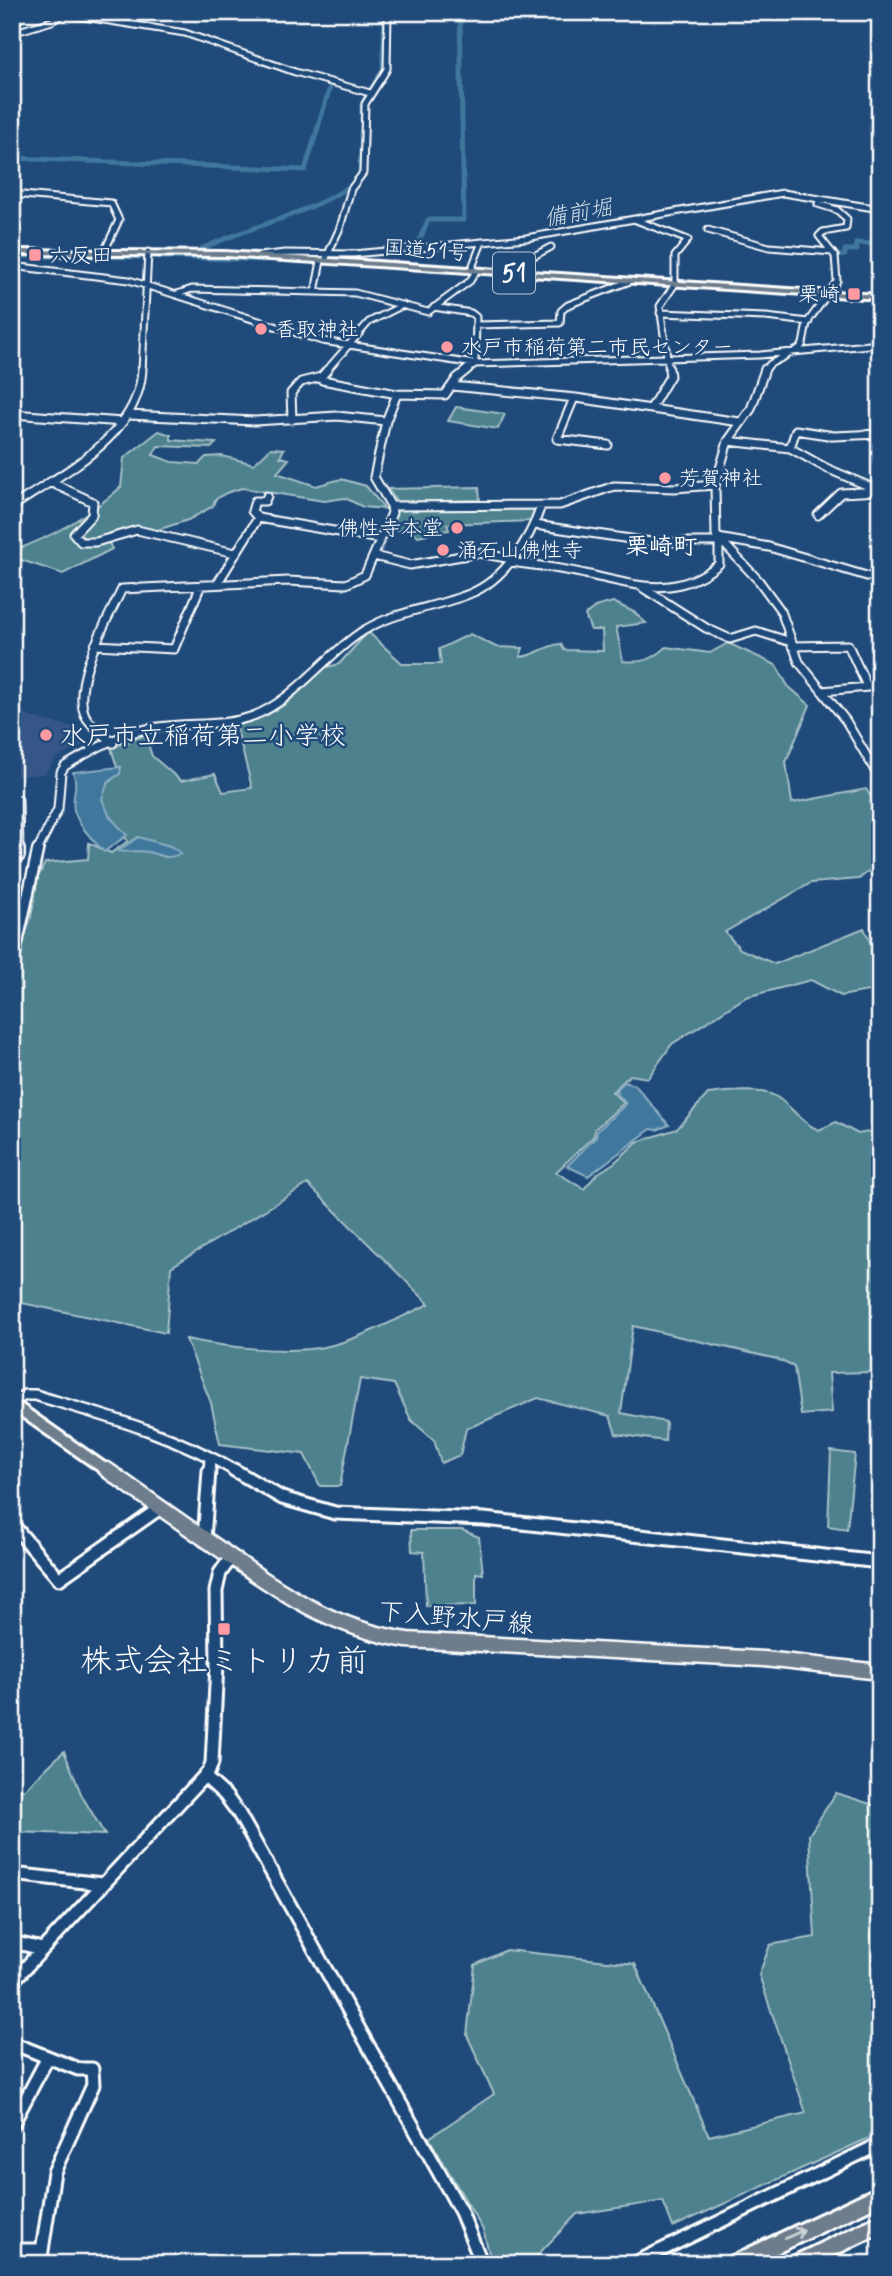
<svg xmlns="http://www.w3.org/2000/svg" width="892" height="2276" viewBox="0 0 892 2276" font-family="Mynerve,'Klee One',sans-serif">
<rect width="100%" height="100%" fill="#1f4a7a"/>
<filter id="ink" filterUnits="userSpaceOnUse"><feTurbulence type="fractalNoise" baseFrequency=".0143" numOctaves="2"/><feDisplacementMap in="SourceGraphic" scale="14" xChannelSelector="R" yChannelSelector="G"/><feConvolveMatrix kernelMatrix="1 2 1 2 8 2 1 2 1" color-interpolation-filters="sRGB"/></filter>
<g filter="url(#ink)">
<!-- built -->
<path fill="#345787" d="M 12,704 L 30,717 L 73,727 L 87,743 L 55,759 L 45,774 L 12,777 Z"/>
<!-- green -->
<path fill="#4e818e" stroke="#a6c0c6" stroke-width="2" d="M 456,407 L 505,414 L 498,429 L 448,421 Z
M 159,431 L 171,435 L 171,440 L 216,443 L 211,448 L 158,446 L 153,455 L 172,462 L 199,464 L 206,457 L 222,456 L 254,464 L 271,448 L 284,449 L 280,457 L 289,459 L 277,473 L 316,486 L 341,479 L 366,486 L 385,509 L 363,507 L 345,498 L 324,501 L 242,488 L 226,493 L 215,500 L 213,506 L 188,520 L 142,535 L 125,530 L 108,541 L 112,549 L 63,574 L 12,557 L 12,551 C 51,538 91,514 121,487 L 124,458 Z
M 479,487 L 480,500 L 397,502 L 388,489 Z
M 538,507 L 532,521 L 447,524 L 449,530 L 418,536 L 413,532 L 388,529 L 397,508 Z
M 613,602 L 634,612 L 646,623 L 616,627 L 623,661 C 641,663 653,660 666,647 L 710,653 L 728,643 L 776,665 L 788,686 L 810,705 L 786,762 L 792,803 L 866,789 L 880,811 L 880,862 L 859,879 L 811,883 L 725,932 L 740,949 L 775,964 L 864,928 L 873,948 L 874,990 L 841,996 L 811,980 L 746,997 L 672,1044 L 648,1078 L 630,1075 L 612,1092 L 624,1103 L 595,1129 L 594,1136 L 556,1172 L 584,1189 L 597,1174 L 614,1163 L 637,1142 L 677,1129 L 708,1094 C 723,1092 762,1088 775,1096 C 791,1105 801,1123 819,1130 L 836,1122 L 858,1134 L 880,1130 L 880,1384 L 874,1372 L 829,1373 L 832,1412 L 801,1415 L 794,1367 L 777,1359 L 633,1326 L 621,1413 L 666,1422 L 665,1441 L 616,1434 L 610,1416 L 538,1398 L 466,1429 L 460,1455 L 441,1463 L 434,1440 L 411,1420 L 394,1384 L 360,1379 L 340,1486 L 320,1486 L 304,1454 L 220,1444 L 211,1403 L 186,1339 C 224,1347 286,1354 324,1347 C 356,1341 399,1318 429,1304 L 308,1184 L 171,1267 L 166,1333 L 12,1301 L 12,976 L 31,917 L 38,877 L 45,863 L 88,859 L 89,843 L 111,853 L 128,841 L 98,806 L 103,788 L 119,773 L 111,748 L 145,735 L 152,756 L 181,781 L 215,774 L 223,792 L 252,788 L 236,725 L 267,715 L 286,704 L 323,668 L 339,664 L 368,632 L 403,664 L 441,664 L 439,649 L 470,634 L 496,647 L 523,648 L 520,657 C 536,656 545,645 561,644 L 564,650 L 603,651 L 602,630 L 591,630 L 585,615 L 595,607 Z
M 831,1451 L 855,1454 L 847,1529 L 828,1526 Z
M 411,1530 L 462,1530 L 479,1537 L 483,1574 L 476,1573 L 476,1605 L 426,1606 L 424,1552 L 412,1551 Z
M 64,1751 L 82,1796 L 105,1835 L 12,1832 L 12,1784 L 24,1790 Z
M 836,1793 L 880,1807 L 880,2133 L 673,2227 L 663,2201 L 577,2214 L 529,2264 L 492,2264 L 483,2230 L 429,2138 L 494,2094 L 467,2035 L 475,1965 L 506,1950 L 635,1964 L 709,2136 L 806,2113 L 759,1975 L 770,1945 L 815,1937 L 809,1835 Z"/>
<!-- water -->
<path fill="#41789d" stroke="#8daec4" stroke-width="2" d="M 121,767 L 120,774 L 108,782 L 102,799 L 110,817 L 127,835 L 104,852 C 94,841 78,826 74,810 C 71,797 79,787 73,772 Z
M 138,837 L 170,846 L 181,853 C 167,861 161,855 148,852 C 138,850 128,853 118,851 Z
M 624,1082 L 635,1085 L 669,1125 L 657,1130 L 651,1129 L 588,1176 L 567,1166 L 596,1137 L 597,1131 L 626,1104 L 615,1091 Z"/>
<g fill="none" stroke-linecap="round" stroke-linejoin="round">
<!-- canal -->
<path stroke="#41789d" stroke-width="5" d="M 460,12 L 461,67
M 105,20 L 113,12
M 383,56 L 385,16
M 370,90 L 383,70 L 383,58
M 319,123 L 331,84 L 321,81
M 362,125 L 362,105 L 367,94
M 12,158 L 305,170 L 319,124
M 360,173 L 362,126
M 605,226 L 754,201
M 417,246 L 428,220 L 464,220 L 461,69
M 201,249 C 250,226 314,213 356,182
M 12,256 L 140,257
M 838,256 L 845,255 L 845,250 L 857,250 L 856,243 L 880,244
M 160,257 L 267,260"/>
<defs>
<path id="minor-far3" d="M 66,14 L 185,33 L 295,72 L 370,93
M 12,33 L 52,21 L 67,12
M 12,194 L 111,203 L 119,220 L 104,252
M 636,220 L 688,240 L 675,256 L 675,284 L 660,306 L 669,371
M 708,230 L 769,247 L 832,252
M 259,256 L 285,253 L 353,254 L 526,238 L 783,193 L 880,209
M 326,258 L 340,228 L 351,189 L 363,173 L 365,104 L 387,69 L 388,12
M 12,266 L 129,280 L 322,341 L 475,364 L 760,355 L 880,344
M 471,270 L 482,242
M 503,272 L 551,247
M 315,292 L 321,261
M 177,294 L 192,289 L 355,293 L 428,312 L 470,281 L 476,271
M 434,307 L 471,313 L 476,317 L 475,364 L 466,371
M 660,313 L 766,317 L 809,322
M 476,325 L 560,323 L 561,311 L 568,305 L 630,281
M 142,371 L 148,252
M 326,371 L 369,322 L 403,305
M 764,371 L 770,364 L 799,349 L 803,344 L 807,323 L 837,281 L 835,256 L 819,236 L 823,232 L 846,228 L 847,219 L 837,210 L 818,204 L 819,199"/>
<path id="minor-far2" d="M 328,369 L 321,377 L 322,380 L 397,394 L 445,395 L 457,378 L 468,369
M 765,369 L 751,409 L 728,441 L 715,486 L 716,535 L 759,581 L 781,611 L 799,662 L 846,721 L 880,779
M 452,386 L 576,398 L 740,422
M 574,398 L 557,439 L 608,445
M 651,408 L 670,376 L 669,369
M 12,414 L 123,422
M 128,415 L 255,421 L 337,416 L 386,421
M 292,420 L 291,393 L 301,382 L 321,377
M 728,441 L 790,448 L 826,468 L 880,491
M 790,448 L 796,430 L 834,436 L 880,434
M 50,482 L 93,502 L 92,515 L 74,534 L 81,542 L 96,542 L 137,530 L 235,553
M 391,506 L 560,505 L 614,486 L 675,488 L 715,485
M 12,507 C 61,473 139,438 142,369
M 818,515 L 841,493 L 880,491
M 258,518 L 252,511 L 255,501 L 265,501 L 267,496
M 535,525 L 651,542 L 721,542
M 718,538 L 769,547 L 880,580
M 374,556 L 410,565 L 479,553 L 512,559
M 510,562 C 535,565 560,568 585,574 C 636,585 675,600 719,564 L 719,542
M 217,584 L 258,518 L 380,539
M 643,588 L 706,628 L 730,639 L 756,631 L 791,642
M 95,645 L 174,649 L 201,585
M 792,646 L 848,645 L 867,686
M 822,691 L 880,686
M 113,743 C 105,735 91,726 86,717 C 69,685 108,619 122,589 L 288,581 L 346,584 L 365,575 L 392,513 L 391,506 L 374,477 L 386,421 L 397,394
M 12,801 L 18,800 L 19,851
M 37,851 L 58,809 L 61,772 L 65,766 C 94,749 124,731 158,727 C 190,722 222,727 253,716 C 294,701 326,654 363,631 C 395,611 434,608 469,594 C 503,581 530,540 541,506"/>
<path id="minor-far1" d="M 19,849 L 19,856
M 12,968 L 38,849
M 12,1402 L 25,1395 L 35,1395 C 105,1416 174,1434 237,1472
M 209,1472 L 210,1457"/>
<path id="minor" d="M 234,1470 L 282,1498 L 335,1513 L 484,1519 L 880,1562
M 12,1524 L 59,1579 L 160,1508
M 204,1540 L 209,1470
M 205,1777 L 225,1795 L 239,1814 L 461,2212 L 482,2264
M 12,1874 L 103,1884
M 12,1942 L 43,1949
M 12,1982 L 209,1771 L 212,1763 L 217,1665 L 216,1591 L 220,1573 L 230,1559
M 12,2043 L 78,2069 L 92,2069 L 93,2085 L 54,2172 L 40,2264
M 12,2125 L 48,2057
M 12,2250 L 41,2250
M 633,2264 L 880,2144"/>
<path id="major-far1" d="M 12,1404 L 109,1472"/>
<path id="major" d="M 107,1470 C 145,1497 183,1524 221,1550 C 282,1593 331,1628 407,1640 L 764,1659 L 880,1672"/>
<path id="highway" d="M 12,250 L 225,252 L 880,295 L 880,299 L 225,256 L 12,254 Z
M 880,2186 L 880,2204 L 754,2264 L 725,2264 L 728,2258 Z
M 880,2215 L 880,2233 L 816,2264 L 787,2264 L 790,2258 Z"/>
</defs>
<!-- minor-far3 casing -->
<use href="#minor-far3" stroke="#fff" stroke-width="9"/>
<!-- minor-far2 casing -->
<use href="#minor-far2" stroke="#fff" stroke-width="11"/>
<!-- minor-far1 casing -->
<use href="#minor-far1" stroke="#fff" stroke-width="14"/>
<!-- minor casing -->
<use href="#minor" stroke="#fff" stroke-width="17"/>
<!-- major-far1 casing -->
<use href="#major-far1" stroke="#fff" stroke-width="16"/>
<!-- major casing -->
<use href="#major" stroke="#fff" stroke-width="19"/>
<!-- highway casing -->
<use href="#highway" stroke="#fff" stroke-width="6"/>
<!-- minor-far3 -->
<use href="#minor-far3" stroke="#1f4a7a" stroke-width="5"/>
<!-- minor-far2 -->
<use href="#minor-far2" stroke="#1f4a7a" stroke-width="7"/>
<!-- minor-far1 -->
<use href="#minor-far1" stroke="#1f4a7a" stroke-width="9"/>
<!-- minor -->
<use href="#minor" stroke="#1f4a7a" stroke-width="11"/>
<!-- major-far1 -->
<use href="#major-far1" stroke="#6d7d8c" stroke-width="10"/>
<!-- major -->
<use href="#major" stroke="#6d7d8c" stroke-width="14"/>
<!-- highway -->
<use href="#highway" fill="#6d7d8c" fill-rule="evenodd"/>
</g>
<!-- one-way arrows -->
<defs><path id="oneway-shaft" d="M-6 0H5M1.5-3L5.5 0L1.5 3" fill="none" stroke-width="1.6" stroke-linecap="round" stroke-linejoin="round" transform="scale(1.75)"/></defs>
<use stroke="#ccd2d7" href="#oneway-shaft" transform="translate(795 2234) rotate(-26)"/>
</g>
<!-- markers -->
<g fill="#ff9aa2" stroke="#1f4a7a" stroke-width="2.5">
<rect x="28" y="248" width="14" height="14" rx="3.5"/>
<rect x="847" y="287" width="14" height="14" rx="3.5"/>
<circle cx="261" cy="329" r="7"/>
<circle cx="447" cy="347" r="7"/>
<circle cx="665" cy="478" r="7"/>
<circle cx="457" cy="528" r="7"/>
<circle cx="443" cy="550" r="7"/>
<circle cx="46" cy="735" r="7"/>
<rect x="217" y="1622" width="14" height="14" rx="3.5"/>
</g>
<g text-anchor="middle" stroke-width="5" stroke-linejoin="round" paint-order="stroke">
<!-- far-street labels -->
<g font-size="21" fill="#fff" stroke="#1f4a7a">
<text transform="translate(426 250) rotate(4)" y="7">国道51号</text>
</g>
<!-- far-poi labels -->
<g font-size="21" fill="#fff" stroke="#1f4a7a" text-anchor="start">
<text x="49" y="262">六反田</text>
<text x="840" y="301" text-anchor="end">栗崎</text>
<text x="275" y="336">香取神社</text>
<text x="461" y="354">水戸市稲荷第二市民センター</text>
<text x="679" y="485">芳賀神社</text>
<text x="443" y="535" text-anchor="end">佛性寺本堂</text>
<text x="457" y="557">涌石山佛性寺</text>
</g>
<!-- far-water labels -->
<g font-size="23" font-style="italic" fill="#d0dde6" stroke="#1f4a7a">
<text transform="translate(578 212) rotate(-10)" y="8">備前堀</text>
</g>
<!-- shield labels -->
<rect fill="#1f4a7a" stroke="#bcc9d7" stroke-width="2" x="493" y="252.5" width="42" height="41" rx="5"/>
<g font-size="24" font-weight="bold" fill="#fff">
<text x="514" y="281">51</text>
</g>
<!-- far-quarter labels -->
<g font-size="24" font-weight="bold" fill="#fff" stroke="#1f4a7a">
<text x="661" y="554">栗崎町</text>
</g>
<!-- poi labels -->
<g font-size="26" fill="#fff" stroke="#1f4a7a" text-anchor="start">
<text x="60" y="744">水戸市立稲荷第二小学校</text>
</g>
<!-- street labels -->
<g font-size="26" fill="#fff" stroke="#1f4a7a">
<text transform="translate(456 1617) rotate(5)" y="9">下入野水戸線</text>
</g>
<!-- near-poi labels -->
<g font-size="32" fill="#fff" stroke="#1f4a7a">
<text x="224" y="1671">株式会社ミトリカ前</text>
</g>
</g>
<!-- margin -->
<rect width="892" height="2276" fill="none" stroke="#1f4a7a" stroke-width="42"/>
<rect x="21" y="21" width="850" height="2234" fill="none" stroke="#fff" stroke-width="2.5" filter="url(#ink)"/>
</svg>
